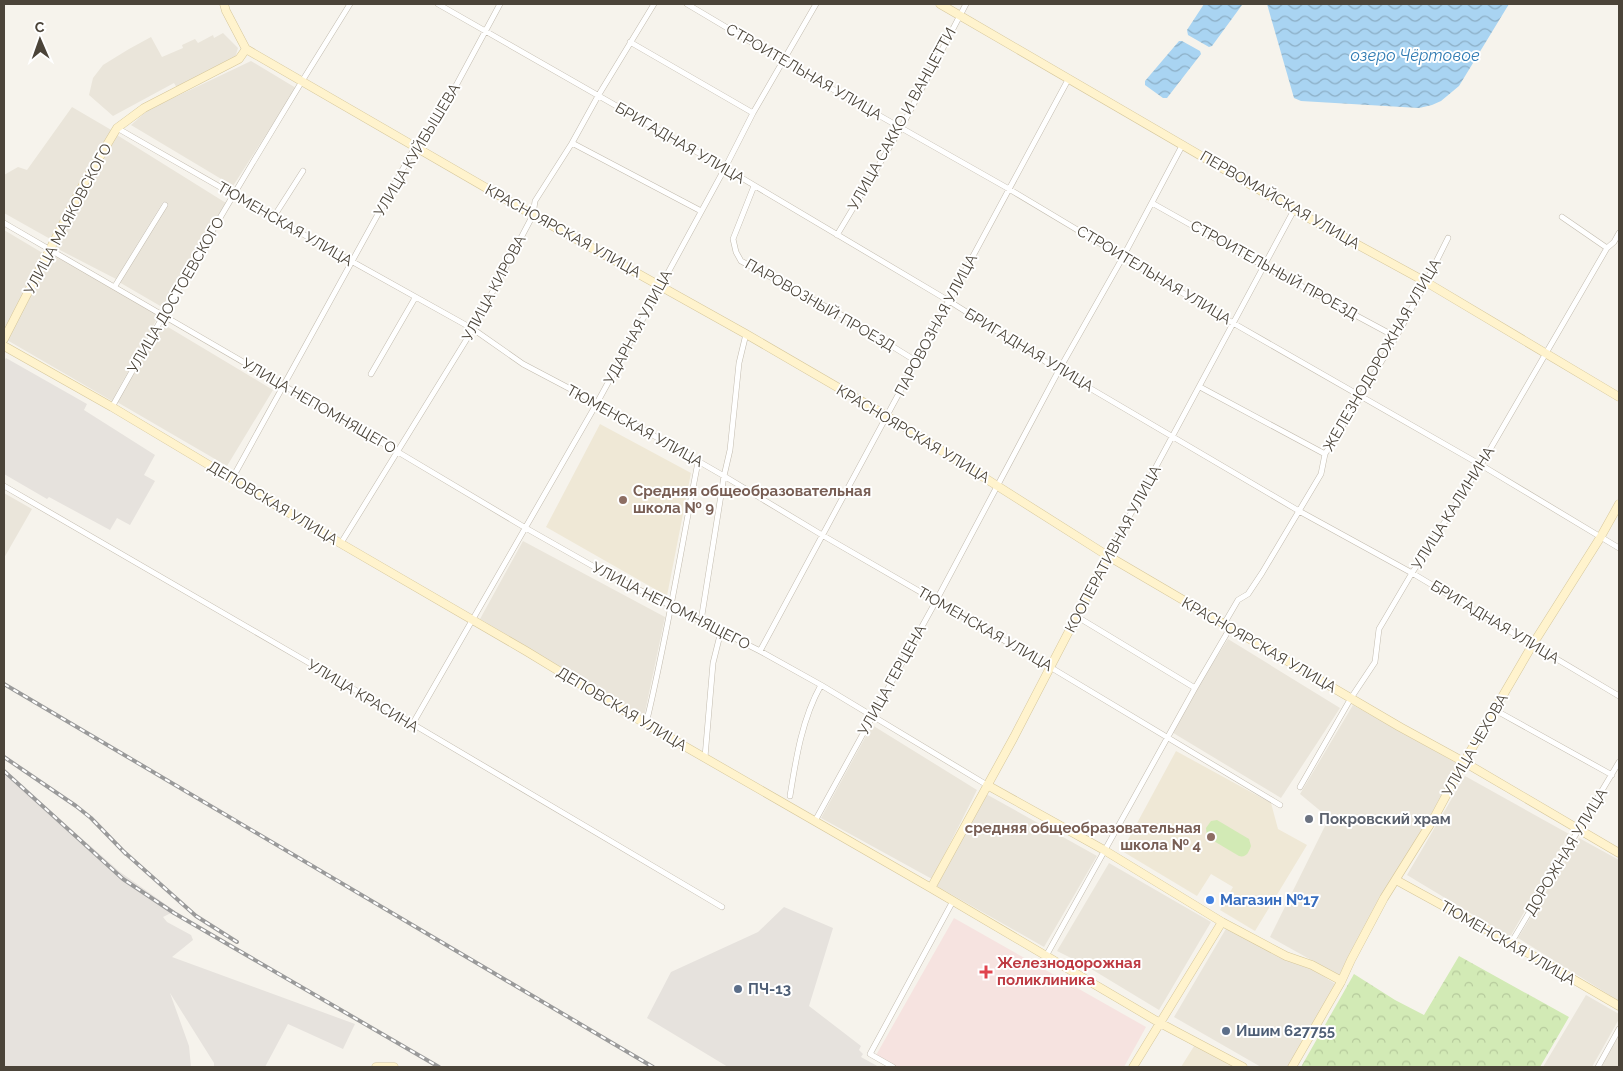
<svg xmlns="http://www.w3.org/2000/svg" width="1623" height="1071" viewBox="0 0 1623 1071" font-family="Raleway,sans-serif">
<defs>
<pattern id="forest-crowns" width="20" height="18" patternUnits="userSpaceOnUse" patternTransform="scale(1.25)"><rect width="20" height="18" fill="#d2eab5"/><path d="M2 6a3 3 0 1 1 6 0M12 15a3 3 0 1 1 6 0" fill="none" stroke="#b6ca9c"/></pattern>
<pattern id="water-waves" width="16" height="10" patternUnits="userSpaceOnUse" patternTransform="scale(1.25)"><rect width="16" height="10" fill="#a9d4f2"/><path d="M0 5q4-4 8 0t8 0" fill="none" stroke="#8caec5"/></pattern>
</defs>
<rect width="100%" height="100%" fill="#f6f3ec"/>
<!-- residential -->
<path fill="#eae5da" d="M 223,33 L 238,48 L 235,58 L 177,88 L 174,83 L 113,116 L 89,95 L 93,78 L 103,65 L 129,49 L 151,37 L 162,57 L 183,48 L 182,45 L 195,39 L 198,43 L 213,35 L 214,38 Z
M 251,61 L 296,88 L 233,186 L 131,125 L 148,110 Z
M 72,107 L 113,131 L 52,240 L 4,213 L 4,175 L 18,167 L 27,170 Z
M 117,135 L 226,203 L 162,307 L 119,282 L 143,242 L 168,205 L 163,202 L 116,279 L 56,248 L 85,189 Z
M 4,230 L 46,255 L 4,332 Z
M 53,254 L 159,315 L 112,401 L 7,340 Z
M 163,324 L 273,390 L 227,466 L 117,402 Z
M 4,493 L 32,509 L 4,558 Z
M 523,541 L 665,617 L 644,717 L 480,619 Z
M 1228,639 L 1340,708 L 1281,798 L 1170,731 Z
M 1353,705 L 1460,765 L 1340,976 L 1270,937 L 1329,818 L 1300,794 Z
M 872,725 L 977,790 L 932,879 L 821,818 Z
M 1465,776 L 1569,834 L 1510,937 L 1407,875 Z
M 986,794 L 1097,856 L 1044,947 L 933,884 Z
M 1579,838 L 1619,860 L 1619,1001 L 1518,938 Z
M 1109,863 L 1211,922 L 1159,1010 L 1083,964 L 1057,951 Z
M 1227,927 L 1304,964 L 1337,985 L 1289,1067 L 1261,1067 L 1174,1017 Z
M 1586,995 L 1619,1014 L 1619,1019 L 1592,1067 L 1543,1067 Z
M 1619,1035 L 1619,1067 L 1601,1067 Z"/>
<!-- industrial -->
<path fill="#e6e2dd" d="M 6,358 L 87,404 L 84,410 L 155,455 L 144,475 L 155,481 L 130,525 L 117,518 L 110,530 L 49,497 L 47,499 L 4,474 L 4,361 Z
M 4,770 L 120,872 L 175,911 L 163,917 L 167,922 L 191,935 L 193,940 L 172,957 L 355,1024 L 343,1049 L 288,1024 L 265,1067 L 214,1067 L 214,1063 L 170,993 L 189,1046 L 191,1067 L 193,1067 L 4,1067 Z
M 784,907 L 833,928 L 809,1006 L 861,1046 L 859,1050 L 863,1054 L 861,1057 L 879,1067 L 728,1067 L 647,1018 L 671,972 L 758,932 Z"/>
<!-- education -->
<path fill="#efe8d6" d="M 600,424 L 691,473 L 667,596 L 546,527 Z
M 1176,751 L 1271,803 L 1278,829 L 1307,845 L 1255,931 L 1220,910 L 1233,887 L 1211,874 L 1197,896 L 1122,851 Z
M 1196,1043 L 1235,1067 L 1181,1067 Z"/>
<!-- medical -->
<path fill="#f6e3e0" d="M 954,918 L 1146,1027 L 1124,1067 L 892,1067 L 875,1057 Z"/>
<!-- forest -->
<path fill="url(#forest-crowns)" d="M 1459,956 L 1569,1017 L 1540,1067 L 1301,1067 L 1354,974 L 1395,1000 L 1424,1015 Z"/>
<!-- pitch -->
<path fill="#d2eab5" d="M 1217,820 L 1249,839 L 1251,846 C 1249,852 1246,858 1239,856 L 1207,837 L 1206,828 L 1211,821 Z"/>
<!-- water -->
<path fill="url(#water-waves)" d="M 1204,4 L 1241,4 L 1242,5 L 1212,46 L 1209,47 L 1188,35 L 1187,30 Z
M 1267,4 L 1509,4 L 1459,86 L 1441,101 L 1432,105 L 1419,108 L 1301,101 L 1294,98 Z
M 1179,41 L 1182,41 L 1200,51 L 1201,54 L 1167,98 L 1163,98 L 1145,85 L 1145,81 Z"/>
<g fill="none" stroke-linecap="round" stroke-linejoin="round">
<defs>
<path id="street" d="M 438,4 L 725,168 L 949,301 L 1059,370 L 1299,511 L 1412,573 L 1619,696
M 687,4 L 783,61 L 1009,189 L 1233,323 L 1481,465 L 1619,548
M 630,42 L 753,113
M 117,128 L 283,223 L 473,329 L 523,364 L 597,403 L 724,476 L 822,535 L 1050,667 L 1280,805
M 572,143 L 701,211
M 754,186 L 733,239 L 736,252 L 741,261 L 845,317 L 916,361
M 1152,203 L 1264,266 L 1396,337
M 1562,217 L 1607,248
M 273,218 L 303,171
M 4,223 L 398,452 L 524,527 L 598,569 L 760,651 L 821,685 L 987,785
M 837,235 L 901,128 L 966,4
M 115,286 L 165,205
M 371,374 L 415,298
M 1200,387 L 1325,454
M 112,407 C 188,270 267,136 350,4
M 232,479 L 415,147 L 427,135 L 452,93 L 500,4
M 4,486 L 323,671 L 722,907
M 341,543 L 473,329 L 533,215 L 535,201 L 572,143 L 598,96 L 654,4
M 1108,556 L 1294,210
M 1076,616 L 1195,688
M 701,621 L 724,476 L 730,450 L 739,363 L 746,334
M 1224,624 L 1238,600 L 1248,594 L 1262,573 L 1321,474 L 1325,454 L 1361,396 L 1396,337 L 1426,282 L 1448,238
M 760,651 L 1069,78
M 1495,710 L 1612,775
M 646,724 C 667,637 681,549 698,462
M 412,725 L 597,403 L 725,168 L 753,113 L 816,4
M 705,757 L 713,663 L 721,631
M 1300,787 L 1351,698 L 1375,662 L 1379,629 L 1412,573 L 1481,465 L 1607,248 L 1614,242 L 1619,233
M 790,796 C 796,758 802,719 821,685
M 815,821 L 936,601 L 1059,370 L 1123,257 L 1183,144
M 1511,943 L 1619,762
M 1046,956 L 1195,688 L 1230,628
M 893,1067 L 870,1054 L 953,901
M 1598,1067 L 1619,1029"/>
<path id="secondary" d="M 224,4 L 226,11 L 246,49 L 533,215 L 746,334 L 887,416 L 1108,556 L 1400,727 L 1464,762 L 1619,853
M 940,4 L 1294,210 L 1426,282 L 1619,397
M 4,339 L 84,183 L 117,128 L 144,108 L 239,59 L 246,49
M 4,346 L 112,407 L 321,532 L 526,651 L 646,724 L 931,888 L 1160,1023 L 1243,1067
M 987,785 L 1104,850 L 1222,922 L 1286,956 L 1312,965 L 1338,979 L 1341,982
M 1396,880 L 1511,943 L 1619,1006
M 931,888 L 1014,737 L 1108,556
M 376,1067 L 394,1067
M 1133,1067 L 1222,922
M 1292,1067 L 1341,982 L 1351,960 L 1384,898 L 1434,818 L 1464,762 L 1533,644 L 1600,538 L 1619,504"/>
</defs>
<!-- street casing -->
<use href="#street" stroke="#c2bbae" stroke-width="6"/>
<!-- secondary casing -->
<use href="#secondary" stroke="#d6c79b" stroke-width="9"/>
<!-- street -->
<use href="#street" stroke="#fff" stroke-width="5"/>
<!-- secondary -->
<use href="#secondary" stroke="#fff3cd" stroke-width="8"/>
<defs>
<path id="rail" d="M 4,684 L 653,1067
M 4,757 L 76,806 L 91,818 L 126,854
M 4,771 L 123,879 L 174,913 L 439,1067
M 122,850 L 196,916 L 237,942"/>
</defs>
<!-- rail casing -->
<use href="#rail" stroke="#9a9a9a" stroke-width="4"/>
<!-- rail -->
<use href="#rail" stroke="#fff" stroke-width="2" stroke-dasharray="5.5" stroke-linecap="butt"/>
</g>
<!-- markers -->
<g fill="#8d6e63" stroke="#fff" stroke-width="2">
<circle cx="623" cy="500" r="5"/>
<circle cx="1211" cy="837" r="5"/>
</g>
<circle fill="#6b7280" stroke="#fff" stroke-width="2" cx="1309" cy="819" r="5"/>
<circle fill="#3f7fe0" stroke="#fff" stroke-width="2" cx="1210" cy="900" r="5"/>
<path fill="#e0444e" stroke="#fff" stroke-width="2" d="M983.5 964.5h5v5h5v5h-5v5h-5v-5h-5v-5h5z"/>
<g fill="#5c6f8a" stroke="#fff" stroke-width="2">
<circle cx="738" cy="989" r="5"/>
<circle cx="1226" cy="1031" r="5"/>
</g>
<g text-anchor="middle" stroke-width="4" stroke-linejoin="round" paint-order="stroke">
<!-- street labels -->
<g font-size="15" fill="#4b4439" stroke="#fff">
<text transform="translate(804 72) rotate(30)" y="5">СТРОИТЕЛЬНАЯ УЛИЦА</text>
<text transform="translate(902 119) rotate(-61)" y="5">УЛИЦА САККО И ВАНЦЕТТИ</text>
<text transform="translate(680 143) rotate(30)" y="5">БРИГАДНАЯ УЛИЦА</text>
<text transform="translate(417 150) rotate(-59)" y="5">УЛИЦА КУЙБЫШЕВА</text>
<text transform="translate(1280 200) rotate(30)" y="5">ПЕРВОМАЙСКАЯ УЛИЦА</text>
<text transform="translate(68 219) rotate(-62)" y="5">УЛИЦА МАЯКОВСКОГО</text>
<text transform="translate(285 224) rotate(30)" y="5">ТЮМЕНСКАЯ УЛИЦА</text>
<text transform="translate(563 231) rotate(29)" y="5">КРАСНОЯРСКАЯ УЛИЦА</text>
<text transform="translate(1274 270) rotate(29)" y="5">СТРОИТЕЛЬНЫЙ ПРОЕЗД</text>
<text transform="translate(1154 275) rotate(31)" y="5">СТРОИТЕЛЬНАЯ УЛИЦА</text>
<text transform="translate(494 288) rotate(-62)" y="5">УЛИЦА КИРОВА</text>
<text transform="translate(176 295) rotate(-60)" y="5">УЛИЦА ДОСТОЕВСКОГО</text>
<text transform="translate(820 305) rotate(30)" y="5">ПАРОВОЗНЫЙ ПРОЕЗД</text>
<text transform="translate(936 325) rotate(-62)" y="5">ПАРОВОЗНАЯ УЛИЦА</text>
<text transform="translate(638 327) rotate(-62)" y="5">УДАРНАЯ УЛИЦА</text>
<text transform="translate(1029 350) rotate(31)" y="5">БРИГАДНАЯ УЛИЦА</text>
<text transform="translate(1382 355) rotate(-60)" y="5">ЖЕЛЕЗНОДОРОЖНАЯ УЛИЦА</text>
<text transform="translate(319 406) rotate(30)" y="5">УЛИЦА НЕПОМНЯЩЕГО</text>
<text transform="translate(635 426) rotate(29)" y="5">ТЮМЕНСКАЯ УЛИЦА</text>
<text transform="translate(913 434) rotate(31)" y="5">КРАСНОЯРСКАЯ УЛИЦА</text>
<text transform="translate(273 503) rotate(31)" y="5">ДЕПОВСКАЯ УЛИЦА</text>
<text transform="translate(1453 508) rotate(-58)" y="5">УЛИЦА КАЛИНИНА</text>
<text transform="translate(1113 549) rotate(-62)" y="5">КООПЕРАТИВНАЯ УЛИЦА</text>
<text transform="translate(671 606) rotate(27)" y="5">УЛИЦА НЕПОМНЯЩЕГО</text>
<text transform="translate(1495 622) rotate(31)" y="5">БРИГАДНАЯ УЛИЦА</text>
<text transform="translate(985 629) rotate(30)" y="5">ТЮМЕНСКАЯ УЛИЦА</text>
<text transform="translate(1259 645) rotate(30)" y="5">КРАСНОЯРСКАЯ УЛИЦА</text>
<text transform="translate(892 680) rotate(-61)" y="5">УЛИЦА ГЕРЦЕНА</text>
<text transform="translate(363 696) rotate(31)" y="5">УЛИЦА КРАСИНА</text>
<text transform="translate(622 709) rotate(31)" y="5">ДЕПОВСКАЯ УЛИЦА</text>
<text transform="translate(1475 745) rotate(-60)" y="5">УЛИЦА ЧЕХОВА</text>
<text transform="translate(1566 852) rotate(-59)" y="5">ДОРОЖНАЯ УЛИЦА</text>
<text transform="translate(1508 943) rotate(30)" y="5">ТЮМЕНСКАЯ УЛИЦА</text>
</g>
<!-- education labels -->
<g font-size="15" font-weight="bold" fill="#785e54" stroke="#fff" text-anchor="start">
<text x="633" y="496">Средняя общеобразовательная<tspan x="633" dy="17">школа № 9</tspan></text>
<text x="1201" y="833" text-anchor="end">средняя общеобразовательная<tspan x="1201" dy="17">школа № 4</tspan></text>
</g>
<!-- worship labels -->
<g font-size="15" font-weight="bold" fill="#5b616d" stroke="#fff" text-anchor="start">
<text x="1319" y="824">Покровский храм</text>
</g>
<!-- shop labels -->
<g font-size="15" font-weight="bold" fill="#366cbe" stroke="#fff" text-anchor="start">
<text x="1220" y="905">Магазин №17</text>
</g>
<!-- health labels -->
<g font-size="15" font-weight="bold" fill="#be3a42" stroke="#fff" text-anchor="start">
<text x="997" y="968">Железнодорожная<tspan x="997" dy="17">поликлиника</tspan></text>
</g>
<!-- service labels -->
<g font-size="15" font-weight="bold" fill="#4e5e75" stroke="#fff" text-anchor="start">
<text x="748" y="994">ПЧ-13</text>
<text x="1236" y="1036">Ишим 627755</text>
</g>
<!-- water labels -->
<g font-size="16" font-style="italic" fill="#2e7ab2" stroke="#fff">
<text x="1415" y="61">озеро Чёртовое</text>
</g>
</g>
<!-- border -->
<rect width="1623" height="1071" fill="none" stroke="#4b4439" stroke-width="10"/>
<!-- north arrow -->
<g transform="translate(40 40) rotate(358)" stroke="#ffffff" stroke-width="4" paint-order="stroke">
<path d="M0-4L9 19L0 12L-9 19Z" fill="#4b4439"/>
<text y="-8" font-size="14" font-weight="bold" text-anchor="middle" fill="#4b4439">С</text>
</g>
</svg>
